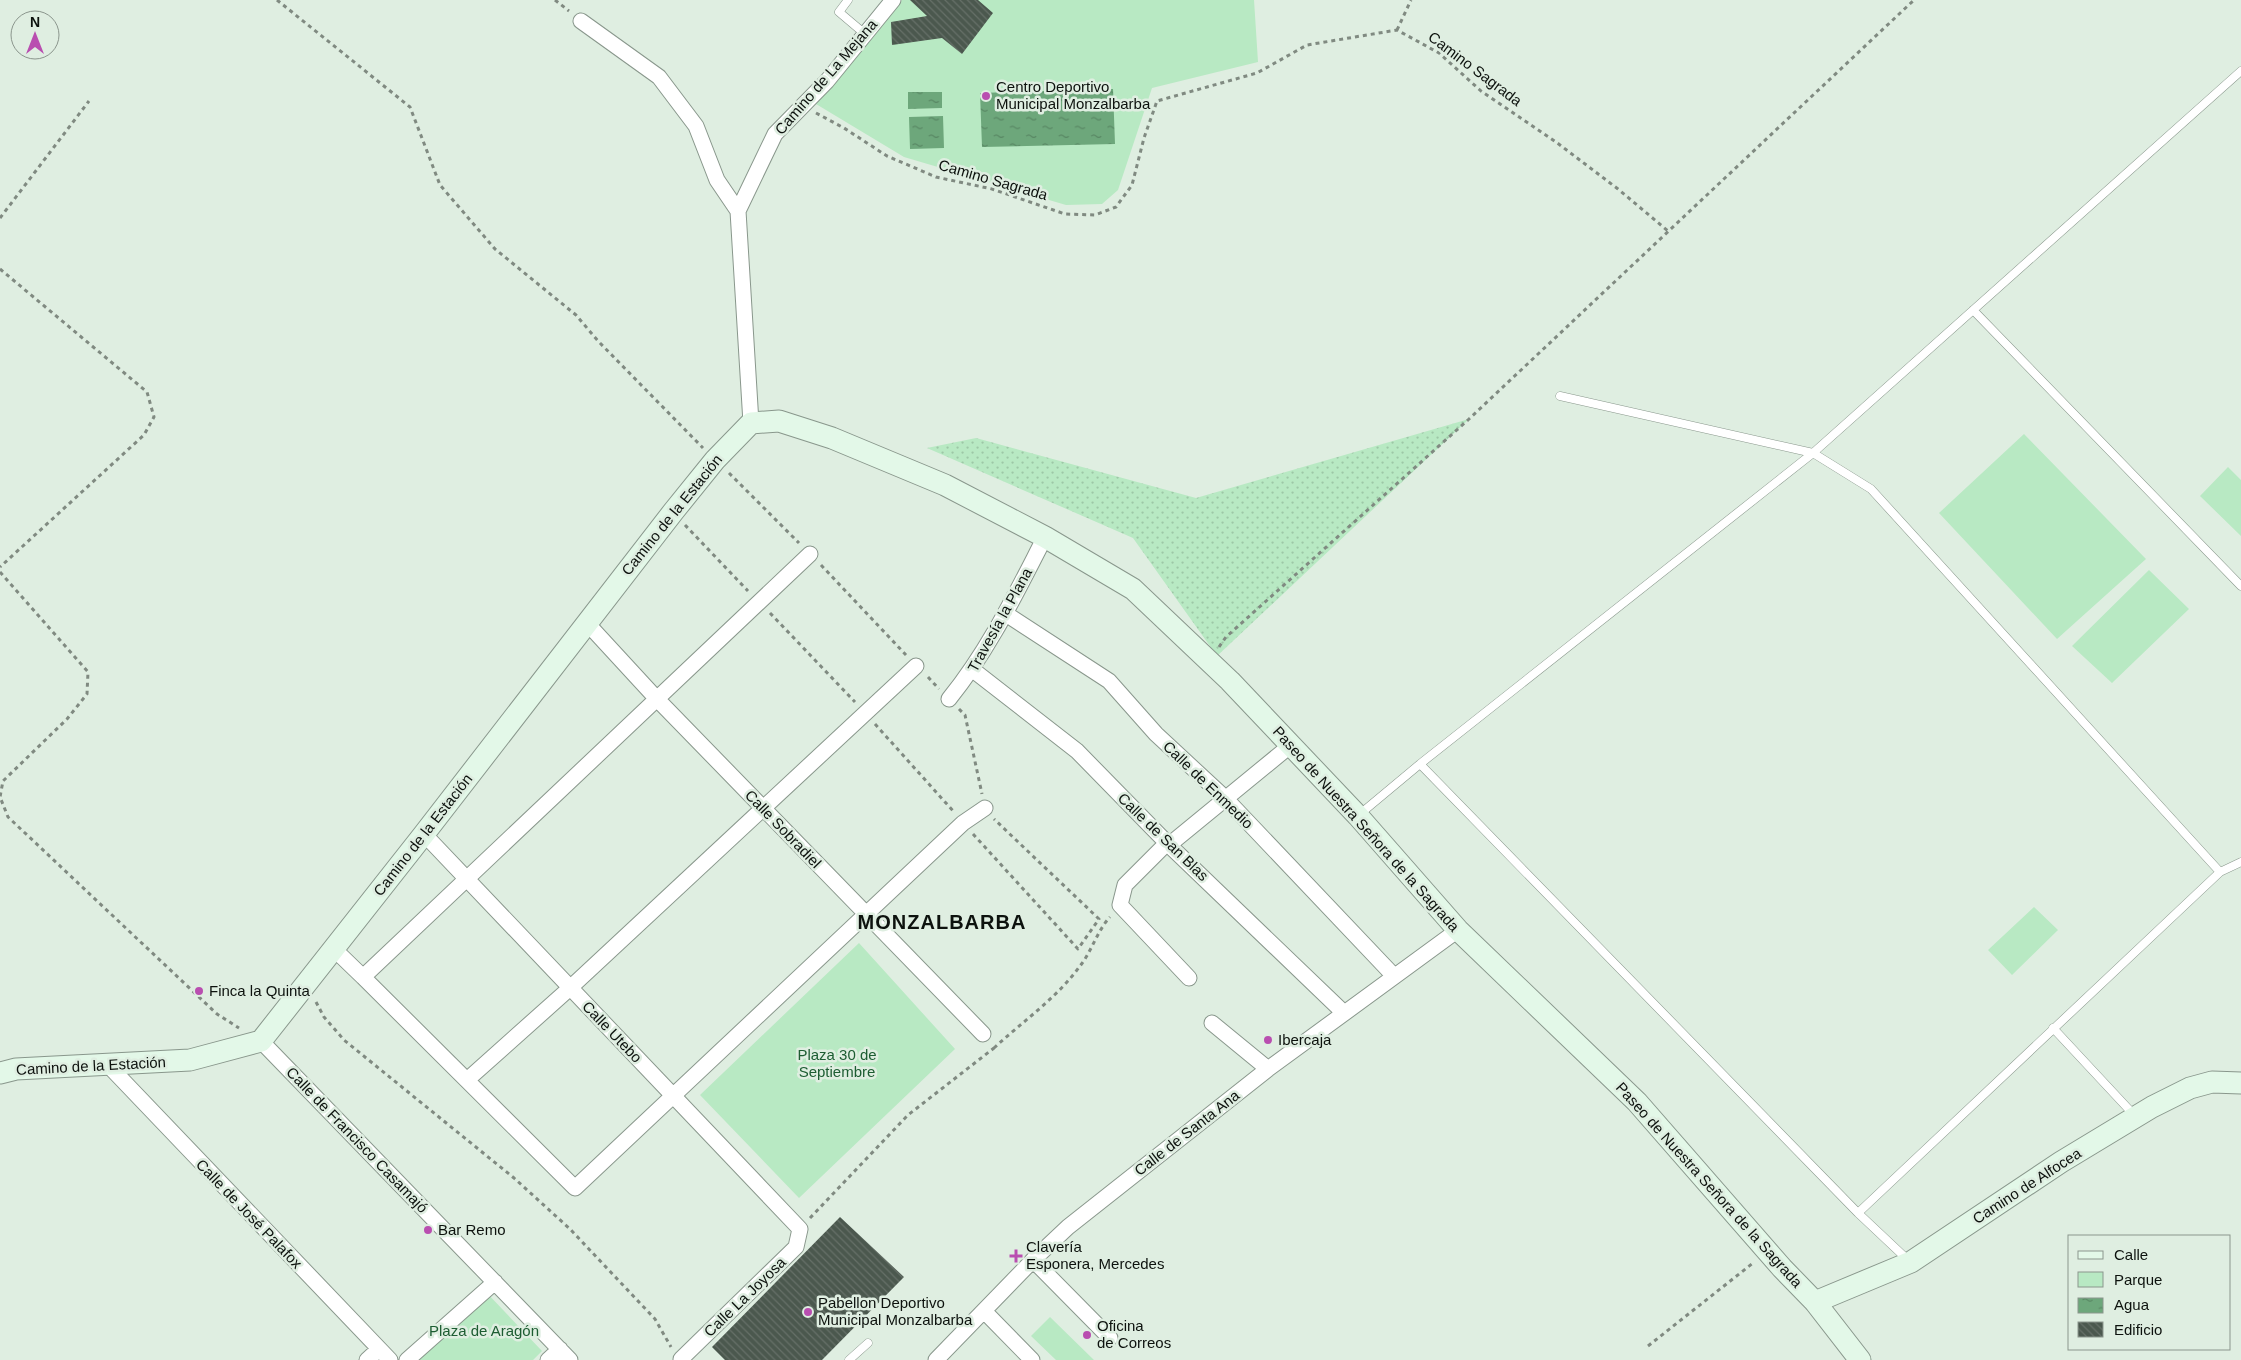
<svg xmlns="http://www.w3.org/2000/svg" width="2241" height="1360" viewBox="0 0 2241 1360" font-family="Helvetica,sans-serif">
<defs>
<pattern id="grass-dots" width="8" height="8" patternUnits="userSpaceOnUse" patternTransform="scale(1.25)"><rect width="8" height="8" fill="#b8e9c3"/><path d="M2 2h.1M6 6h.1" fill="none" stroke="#9dc7a6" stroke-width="1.8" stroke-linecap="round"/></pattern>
<pattern id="water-ripples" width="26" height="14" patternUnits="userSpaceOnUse" patternTransform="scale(1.25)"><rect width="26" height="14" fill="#6da77b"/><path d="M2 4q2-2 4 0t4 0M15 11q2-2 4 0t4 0" fill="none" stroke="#588763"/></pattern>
<pattern id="building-back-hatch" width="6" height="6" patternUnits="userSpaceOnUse" patternTransform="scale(1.25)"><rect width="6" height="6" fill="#4b584e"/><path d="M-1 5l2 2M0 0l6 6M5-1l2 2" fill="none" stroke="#667068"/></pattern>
</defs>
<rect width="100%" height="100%" fill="#dfeee1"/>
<!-- grass -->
<path fill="url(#grass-dots)" d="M 1469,419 L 1217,656 L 1133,538 L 927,448 L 976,438 L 1196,498 Z"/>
<!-- green -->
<path fill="#b8e9c3" d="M 902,0 L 1254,0 L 1258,62 L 1152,88 L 1118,190 L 1102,204 L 1066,205 L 904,157 L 816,104 Z
M 2024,434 L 2146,559 L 2057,639 L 1939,513 Z
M 2228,467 L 2241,480 L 2241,536 L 2200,496 Z
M 2149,570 L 2189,609 L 2112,683 L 2072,646 Z
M 2034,907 L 2058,930 L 2012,975 L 1988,950 Z
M 859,943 L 955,1049 L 799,1198 L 700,1095 Z
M 485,1291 L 542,1351 L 533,1360 L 407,1360 Z
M 1050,1317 L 1094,1360 L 1056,1360 L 1031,1336 Z"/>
<!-- water -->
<path fill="url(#water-ripples)" d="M 1113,89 L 1115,144 L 982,147 L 980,93 Z
M 908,92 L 942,92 L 942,108 L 908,109 Z
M 943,116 L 944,148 L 910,149 L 909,117 Z"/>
<!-- building -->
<path fill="url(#building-back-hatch)" d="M 910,0 L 978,0 L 993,13 L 962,54 L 942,38 L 892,45 L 891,22 L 927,16 Z
M 840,1217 L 904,1277 L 822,1360 L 725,1360 L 712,1347 Z"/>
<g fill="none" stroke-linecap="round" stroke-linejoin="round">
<defs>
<path id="lane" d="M 848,0 L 839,12 L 865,34
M 1973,310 L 2241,586
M 1560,396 L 1813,453 L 1871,489 L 2220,872
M 1420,764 L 1858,1213 L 1909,1261
M 1360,814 L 1420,764 L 1813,453 L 2241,71
M 2053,1028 L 2135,1116
M 1858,1213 L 2220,872 L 2241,862
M 849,1360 L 868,1343"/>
<path id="street" d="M 581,21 L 659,77 L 696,126 L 717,180 L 738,211 L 751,423
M 738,211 L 775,134 L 827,81 L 893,0
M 810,554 L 363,977 L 575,1188 L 963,823 L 985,808
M 1006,614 L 1109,681 L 1156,734 L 1225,798 L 1394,976
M 586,622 L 656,698 L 983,1034
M 973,670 L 1077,751 L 1169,845 L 1344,1013
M 949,699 C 989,650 1016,593 1045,537
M 424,834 L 800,1229 L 796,1247 L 681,1359
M 1167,843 L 1125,885 L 1120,905 L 1189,978
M 1169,845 L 1291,745
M 334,949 L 363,977
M 1212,1023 L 1268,1069
M 261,1041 L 570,1360
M 109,1066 L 390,1360
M 467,1080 L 570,988 L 916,666
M 1033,1260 L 1110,1338
M 985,1312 L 1032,1360
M 367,1360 L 379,1349
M 407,1360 L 495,1282
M 548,1360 L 560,1349
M 936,1360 L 1033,1260 L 1068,1227 L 1268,1069 L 1458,930"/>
<path id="secondary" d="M 0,1073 L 16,1069 L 190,1060 L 261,1041 L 424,834 L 673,512 L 715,460 L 751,423 L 779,421 L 832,438 L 945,485 L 1045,537 L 1133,589 L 1230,681 L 1358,816 L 1458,930 L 1637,1102 L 1782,1268 L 1815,1302 L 1860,1360
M 1815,1302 L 1911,1262 L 2061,1162 L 2152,1107 L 2190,1088 L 2212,1082 L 2241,1083"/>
</defs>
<!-- lane casing -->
<use href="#lane" stroke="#89978c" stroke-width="9"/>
<!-- street casing -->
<use href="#street" stroke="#89978c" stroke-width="17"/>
<!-- secondary casing -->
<use href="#secondary" stroke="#89978c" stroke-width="23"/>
<!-- path -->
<path stroke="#808a81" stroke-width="3" stroke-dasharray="4 4" stroke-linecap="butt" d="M 277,0 L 410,107 L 440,185 L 495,249 L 576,315 L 598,341 L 703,448
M 555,0 L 569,11
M 1397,30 L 1411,0
M 816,113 L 844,128 L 887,156 L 936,177 L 992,189 L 1065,214 L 1095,215 L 1116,207 L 1132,185 L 1144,138 L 1157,101 L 1257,73 L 1307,45 L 1397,30 L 1439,53 L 1481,91 L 1556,142 L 1618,189 L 1668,231
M 0,218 L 89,101
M 0,269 L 147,392 L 154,417 L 144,435 L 0,567
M 729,473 L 799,543
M 685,525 L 748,591
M 821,565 L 906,655
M 0,572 L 88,672 L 87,694 L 67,719 L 3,781 L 0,797 L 8,817 L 217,1014 L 239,1028
M 770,613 L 855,702
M 1219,647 L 1226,637 L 1469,419 L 1914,0
M 928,677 L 939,689
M 959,709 L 965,715 L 982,794
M 875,724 L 954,812
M 973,834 L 1078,949 L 1099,919 L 994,819
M 316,1002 L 324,1017 L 344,1040 L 514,1178 L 570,1229 L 655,1319 L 671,1347
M 994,1048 C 1022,1022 1058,997 1080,966 C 1092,951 1097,931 1110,917
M 810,1218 L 908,1115 L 994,1048 L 992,1046
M 1648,1346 L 1753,1263"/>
<!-- lane -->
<use href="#lane" stroke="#fff" stroke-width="8"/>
<!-- street -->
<use href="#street" stroke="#fff" stroke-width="15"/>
<!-- secondary -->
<use href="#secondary" stroke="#e3f8e8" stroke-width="21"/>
</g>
<!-- markers -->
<g fill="#b94eb0" stroke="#dfeee1" stroke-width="2">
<circle cx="986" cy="96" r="5"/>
<circle cx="199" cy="991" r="5"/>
<circle cx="1268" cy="1040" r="5"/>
<circle cx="428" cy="1230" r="5"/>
<path d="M1013.5 1248.5h5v5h5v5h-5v5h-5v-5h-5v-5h5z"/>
<circle cx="808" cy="1312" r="5"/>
<circle cx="1087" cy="1335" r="5"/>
</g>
<g text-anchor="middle" stroke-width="5" stroke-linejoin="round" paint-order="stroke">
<!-- street labels -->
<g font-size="15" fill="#0d120e" stroke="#dfeee1">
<text transform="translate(1475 69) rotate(37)" y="5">Camino Sagrada</text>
<text transform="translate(826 77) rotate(-49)" y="5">Camino de La Mejana</text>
<text transform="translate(993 180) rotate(16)" y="5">Camino Sagrada</text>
<text transform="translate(672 515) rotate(-51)" y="5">Camino de la Estación</text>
<text transform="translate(1000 620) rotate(-61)" y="5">Travesía la Plana</text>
<text transform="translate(1208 785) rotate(44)" y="5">Calle de Enmedio</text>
<text transform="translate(783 829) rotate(46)" y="5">Calle Sobradiel</text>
<text transform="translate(1366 829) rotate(48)" y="5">Paseo de Nuestra Señora de la Sagrada</text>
<text transform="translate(423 835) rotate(-52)" y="5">Camino de la Estación</text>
<text transform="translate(1163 837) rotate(44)" y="5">Calle de San Blas</text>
<text transform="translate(612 1032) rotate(46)" y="5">Calle Utebo</text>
<text transform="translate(91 1066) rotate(-3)" y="5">Camino de la Estación</text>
<text transform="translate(1187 1133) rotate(-38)" y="5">Calle de Santa Ana</text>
<text transform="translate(357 1140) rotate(46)" y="5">Calle de Francisco Casamajó</text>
<text transform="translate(1709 1185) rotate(48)" y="5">Paseo de Nuestra Señora de la Sagrada</text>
<text transform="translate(2027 1186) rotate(-33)" y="5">Camino de Alfocea</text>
<text transform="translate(249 1214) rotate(46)" y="5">Calle de José Palafox</text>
<text transform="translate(745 1297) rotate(-44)" y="5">Calle La Joyosa</text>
</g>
<!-- poi labels -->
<g font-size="15" fill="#0d120e" stroke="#dfeee1" text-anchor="start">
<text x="996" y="92">Centro Deportivo<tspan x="996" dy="17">Municipal Monzalbarba</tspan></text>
<text x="209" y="996">Finca la Quinta</text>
<text x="1278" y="1045">Ibercaja</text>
<text x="438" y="1235">Bar Remo</text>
<text x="1026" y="1252">Clavería<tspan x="1026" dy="17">Esponera, Mercedes</tspan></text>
<text x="818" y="1308">Pabellon Deportivo<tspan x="818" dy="17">Municipal Monzalbarba</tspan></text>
<text x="1097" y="1331">Oficina<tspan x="1097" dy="17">de Correos</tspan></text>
</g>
<!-- park labels -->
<g font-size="15" fill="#1d5d32" stroke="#dfeee1">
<text x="837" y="1060">Plaza 30 de<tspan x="837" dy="17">Septiembre</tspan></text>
<text x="484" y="1336">Plaza de Aragón</text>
</g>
<!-- district labels -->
<g font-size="20" font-weight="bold" letter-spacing="1" fill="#0d120e" stroke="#dfeee1">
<text x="942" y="929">MONZALBARBA</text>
</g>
</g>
<!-- legend -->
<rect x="2068" y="1235" width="162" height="115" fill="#dfeee1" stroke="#8b968d"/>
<rect x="2078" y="1251" width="25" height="8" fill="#e3f8e8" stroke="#8b968d"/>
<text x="2114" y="1260" font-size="15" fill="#0d120e">Calle</text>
<rect x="2078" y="1272" width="25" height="15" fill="#b8e9c3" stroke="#8b968d"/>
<text x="2114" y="1285" font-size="15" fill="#0d120e">Parque</text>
<rect x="2078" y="1298" width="25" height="15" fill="url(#water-ripples)" stroke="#8b968d"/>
<text x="2114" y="1310" font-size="15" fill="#0d120e">Agua</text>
<rect x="2078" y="1322" width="25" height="15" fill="url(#building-back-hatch)" stroke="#8b968d"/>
<text x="2114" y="1335" font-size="15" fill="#0d120e">Edificio</text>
<!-- north arrow -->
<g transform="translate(35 35)"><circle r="24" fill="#dfeee1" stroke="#8b968d"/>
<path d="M0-4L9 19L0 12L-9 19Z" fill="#b94eb0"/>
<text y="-8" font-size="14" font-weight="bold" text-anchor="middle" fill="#0d120e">N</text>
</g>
</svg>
